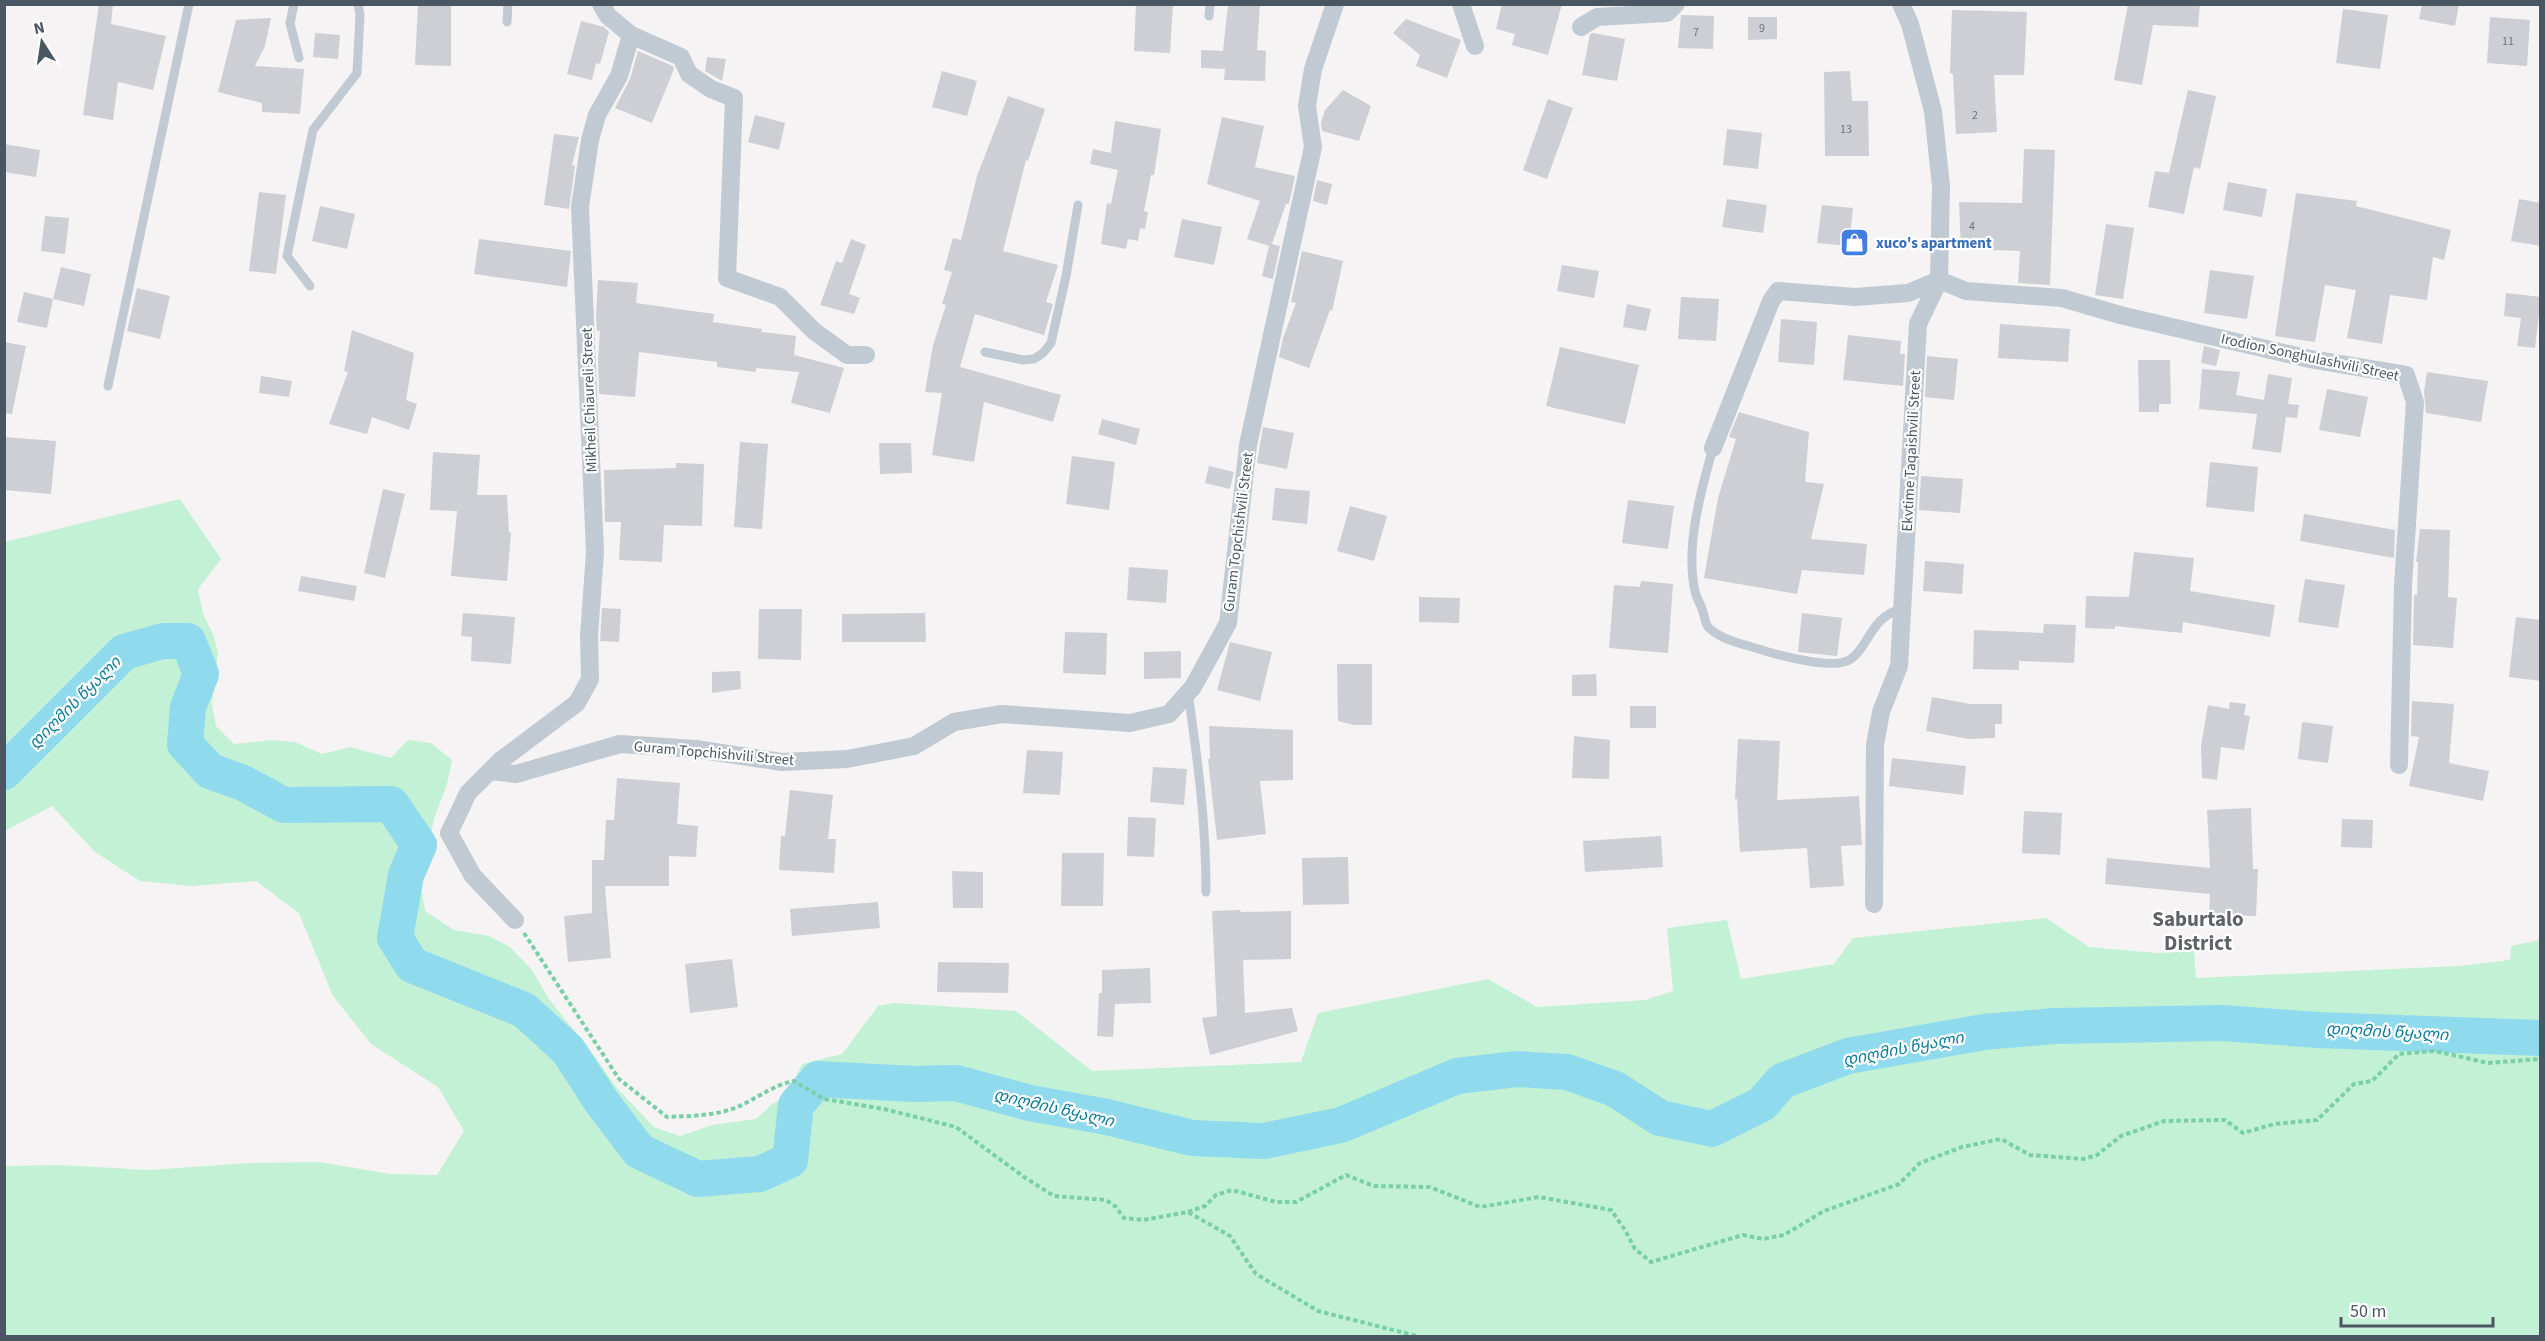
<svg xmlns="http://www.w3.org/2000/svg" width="2545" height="1341" viewBox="0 0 2545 1341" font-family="'Source Sans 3','Noto Sans Georgian',sans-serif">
<rect width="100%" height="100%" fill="#f5f3f3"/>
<!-- green -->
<path fill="#c3f1d5" d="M 180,499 L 221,559 L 198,589 L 203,614 L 213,634 L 218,653 L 212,704 L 216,726 L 234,744 L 272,740 L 295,742 L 322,754 L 350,747 L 391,758 L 408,740 L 431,743 L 452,760 L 447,784 L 434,819 L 421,887 L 425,911 L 454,930 L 489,936 L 510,947 L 532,970 L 549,999 L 596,1058 L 616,1087 L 654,1127 L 680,1136 L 712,1125 L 756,1119 L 772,1104 L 787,1096 L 802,1064 L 842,1054 L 878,1006 L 894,1003 L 1016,1011 L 1092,1071 L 1301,1062 L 1318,1013 L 1488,979 L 1537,1007 L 1645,1000 L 1673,991 L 1667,928 L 1727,920 L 1741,979 L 1834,964 L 1853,938 L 2046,918 L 2089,947 L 2157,953 L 2194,951 L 2196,978 L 2458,966 L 2510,960 L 2511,946 L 2540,940 L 2540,1336 L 5,1336 L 5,1166 L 59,1165 L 149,1170 L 250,1163 L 319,1162 L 390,1174 L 437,1175 L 464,1131 L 438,1087 L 371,1044 L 333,996 L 299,913 L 256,881 L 191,886 L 140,881 L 95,852 L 52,806 L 5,831 L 5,542 Z"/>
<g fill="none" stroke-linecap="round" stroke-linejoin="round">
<!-- river -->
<path stroke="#90daee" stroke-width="36" d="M 4,772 L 124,652 L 163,641 L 188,641 L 201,674 L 188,707 L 185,744 L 210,771 L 243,783 L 284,805 L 391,804 L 419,845 L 406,875 L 395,938 L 412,965 L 524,1010 L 568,1050 L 601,1101 L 639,1151 L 698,1179 L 760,1174 L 790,1160 L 796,1105 L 818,1079 L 915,1084 L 956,1083 L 1030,1103 L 1107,1117 L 1192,1138 L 1264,1141 L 1341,1125 L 1457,1076 L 1517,1069 L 1567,1072 L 1615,1089 L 1660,1118 L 1712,1129 L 1762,1104 L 1782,1081 L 1848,1056 L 1984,1032 L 2055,1026 L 2222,1023 L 2318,1030 L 2540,1038"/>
</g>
<!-- building -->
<path fill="#cdcfd5" d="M 99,4 L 113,4 L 111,24 L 166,36 L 153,90 L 118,82 L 113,120 L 83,115 Z
M 418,4 L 451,4 L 451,66 L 415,65 Z
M 1136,4 L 1173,4 L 1170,53 L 1134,51 Z
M 1228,4 L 1260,4 L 1257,50 L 1266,51 L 1265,81 L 1224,80 L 1225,69 L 1201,68 L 1201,50 L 1223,51 Z
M 1502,4 L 1562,4 L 1548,55 L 1512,45 L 1515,34 L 1496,29 Z
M 2128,4 L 2200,4 L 2198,27 L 2153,25 L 2142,85 L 2114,80 Z
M 2422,4 L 2459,4 L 2455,26 L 2419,19 Z
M 2343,9 L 2388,15 L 2380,69 L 2336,63 Z
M 1952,10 L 2027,12 L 2024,75 L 1994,75 L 1997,132 L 1956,134 L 1953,74 L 1950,73 Z
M 1681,15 L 1714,16 L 1713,49 L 1678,48 Z
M 1748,17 L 1777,17 L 1777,39 L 1748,40 Z
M 2490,17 L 2530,20 L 2527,66 L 2487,63 Z
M 271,18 L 265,46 L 255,66 L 304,69 L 300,114 L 262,112 L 262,103 L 218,92 L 236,20 Z
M 1406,19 L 1461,40 L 1447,78 L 1416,66 L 1420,55 L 1393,33 Z
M 581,21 L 604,27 L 609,32 L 600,64 L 596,63 L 592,80 L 567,74 Z
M 315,33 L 340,35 L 338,59 L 313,57 Z
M 1593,33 L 1625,39 L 1617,81 L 1582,75 L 1590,34 Z
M 638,51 L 673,66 L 674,69 L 652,123 L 615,108 L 630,79 Z
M 707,57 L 726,59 L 722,81 L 705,71 Z
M 942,71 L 977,81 L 967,116 L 932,107 Z
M 1850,71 L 1852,101 L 1868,101 L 1869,156 L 1825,156 L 1824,72 Z
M 1343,90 L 1371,106 L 1359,141 L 1322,131 L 1321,122 L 1325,110 Z
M 2188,90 L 2216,96 L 2200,169 L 2194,167 L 2184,214 L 2148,207 L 2155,171 L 2169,173 Z
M 1008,96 L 1045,109 L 1028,161 L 1026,160 L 1003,251 L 1058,265 L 1046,302 L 1053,304 L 1044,335 L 975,314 L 960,367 L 1061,395 L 1053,422 L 984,402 L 974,462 L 932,455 L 942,393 L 925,392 L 933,345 L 946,305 L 942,304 L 952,272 L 944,270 L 953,238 L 961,240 L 977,176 Z
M 1548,99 L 1573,108 L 1547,179 L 1523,170 Z
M 755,115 L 785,123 L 779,150 L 748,142 Z
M 1222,117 L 1264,126 L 1255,167 L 1295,176 L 1289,204 L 1286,204 L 1272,244 L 1280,246 L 1273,279 L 1262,276 L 1269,246 L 1247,239 L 1260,201 L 1207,184 Z
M 1115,121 L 1161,129 L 1154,175 L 1151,175 L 1144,211 L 1148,212 L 1145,229 L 1140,228 L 1138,241 L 1128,239 L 1126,249 L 1101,244 L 1107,203 L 1111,204 L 1118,170 L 1090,164 L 1093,149 L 1111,153 Z
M 1727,129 L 1762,133 L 1758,169 L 1723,165 Z
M 554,134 L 579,137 L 572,165 L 575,166 L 569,209 L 544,205 Z
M 4,144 L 40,150 L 36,177 L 4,172 Z
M 2024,149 L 2055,150 L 2050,285 L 2018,283 L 2020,251 L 1961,249 L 1959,202 L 2022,203 Z
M 1317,180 L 1332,184 L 1327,205 L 1313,201 Z
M 2228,182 L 2267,189 L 2262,217 L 2223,210 Z
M 259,192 L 286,195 L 276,274 L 249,271 Z
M 2296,193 L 2357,201 L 2356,206 L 2451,230 L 2444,260 L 2433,257 L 2427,300 L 2390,295 L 2382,344 L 2347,338 L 2356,290 L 2325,285 L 2315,342 L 2275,336 Z
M 1727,199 L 1767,205 L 1763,233 L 1722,227 Z
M 2519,199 L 2541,203 L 2541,246 L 2511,241 Z
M 1822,205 L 1853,208 L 1849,246 L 1817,243 Z
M 320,206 L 355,214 L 347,249 L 312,241 Z
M 45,216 L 69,218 L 65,254 L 41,251 Z
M 1182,219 L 1222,227 L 1214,265 L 1174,257 Z
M 2106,224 L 2134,228 L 2123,299 L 2095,295 Z
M 479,239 L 571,251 L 567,287 L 474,274 Z
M 851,239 L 866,245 L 849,294 L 860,298 L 854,314 L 820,305 L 836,261 L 842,263 Z
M 1302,251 L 1343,261 L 1332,311 L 1330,310 L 1309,368 L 1279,357 L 1283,338 L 1296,303 L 1291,302 Z
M 1562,265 L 1599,271 L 1594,298 L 1557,291 Z
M 61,267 L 91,274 L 84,306 L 53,299 Z
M 2210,270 L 2254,276 L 2247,319 L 2204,313 Z
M 598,280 L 638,283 L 636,303 L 714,314 L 713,322 L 762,329 L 761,332 L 796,336 L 794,355 L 844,368 L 830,413 L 791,403 L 799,372 L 756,368 L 756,372 L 717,367 L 717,362 L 639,352 L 635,397 L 599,394 L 598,358 L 600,331 L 597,331 L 596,316 Z
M 137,288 L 170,296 L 160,339 L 127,331 Z
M 24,292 L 53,299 L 47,328 L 17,322 Z
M 2506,293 L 2541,297 L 2535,348 L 2517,346 L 2521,318 L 2504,316 Z
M 1681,297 L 1719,299 L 1716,341 L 1678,339 Z
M 1627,304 L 1651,309 L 1646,331 L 1623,327 Z
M 1781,319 L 1817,322 L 1814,365 L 1778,362 Z
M 2000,324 L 2070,329 L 2068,362 L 1998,358 Z
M 352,330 L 414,353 L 406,400 L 417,404 L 409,430 L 372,417 L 367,434 L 329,424 L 348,372 L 344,371 Z
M 1848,335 L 1901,341 L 1900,354 L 1905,354 L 1903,386 L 1843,380 Z
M 4,342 L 26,346 L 12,414 L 4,413 Z
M 2204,346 L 2220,350 L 2216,366 L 2201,363 Z
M 1560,347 L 1639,365 L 1625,424 L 1546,406 Z
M 1927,356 L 1958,359 L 1954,400 L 1925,397 Z
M 2138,360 L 2170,360 L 2171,404 L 2159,404 L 2159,412 L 2139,412 Z
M 2202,369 L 2240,372 L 2236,395 L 2264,400 L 2268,374 L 2292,378 L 2288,404 L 2299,405 L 2297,418 L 2286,417 L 2281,453 L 2252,449 L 2257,414 L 2199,409 Z
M 2427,372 L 2488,381 L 2481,422 L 2426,413 L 2424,392 Z
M 261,376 L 292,381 L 289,397 L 259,393 Z
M 2327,389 L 2368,397 L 2360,437 L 2319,430 Z
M 1739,412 L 1809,432 L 1805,482 L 1824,484 L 1811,539 L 1867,544 L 1864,575 L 1802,570 L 1797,594 L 1704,578 L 1718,498 L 1736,439 L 1729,437 Z
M 1102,419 L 1140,429 L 1136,445 L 1098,434 Z
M 1263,427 L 1294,433 L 1287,469 L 1257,463 Z
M 4,437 L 56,441 L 51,494 L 4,490 Z
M 740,442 L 768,444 L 762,529 L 734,527 Z
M 879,443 L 911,443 L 912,473 L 880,474 Z
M 433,452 L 480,455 L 477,495 L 507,495 L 509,532 L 511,533 L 507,581 L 451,576 L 457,511 L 430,510 Z
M 1072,456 L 1115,462 L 1109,510 L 1066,504 Z
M 2210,462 L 2258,467 L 2254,512 L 2206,507 Z
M 676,463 L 704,464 L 702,526 L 664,525 L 662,562 L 619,560 L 621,522 L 605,522 L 604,470 L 676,468 Z
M 1209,466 L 1234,472 L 1230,489 L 1205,483 Z
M 1921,476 L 1963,479 L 1960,513 L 1919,510 Z
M 1275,488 L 1310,491 L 1307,524 L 1272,520 Z
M 383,489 L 405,494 L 385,578 L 364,573 Z
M 1628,500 L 1674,506 L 1668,549 L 1622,543 Z
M 1350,506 L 1387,516 L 1374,561 L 1337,551 Z
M 2304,514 L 2395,530 L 2394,558 L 2300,541 Z
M 2420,529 L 2450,530 L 2448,597 L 2457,598 L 2453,648 L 2413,645 L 2414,595 L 2417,595 L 2418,562 L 2416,562 Z
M 2134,552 L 2194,558 L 2190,591 L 2275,605 L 2270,637 L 2183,622 L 2182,633 L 2115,626 L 2115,629 L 2085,628 L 2086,596 L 2129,597 Z
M 1925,561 L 1964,564 L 1962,594 L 1923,591 Z
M 1129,567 L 1168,570 L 1166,603 L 1127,600 Z
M 301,576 L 357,586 L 354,601 L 298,591 Z
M 2305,579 L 2345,585 L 2338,628 L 2298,622 Z
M 1641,581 L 1673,584 L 1668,653 L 1609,648 L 1614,585 L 1640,587 Z
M 1419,597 L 1460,598 L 1459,623 L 1419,622 Z
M 602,608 L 621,609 L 619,642 L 600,641 Z
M 759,609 L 802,609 L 801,660 L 758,659 Z
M 463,613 L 515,617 L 511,664 L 471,661 L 472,637 L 461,636 Z
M 925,613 L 926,642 L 842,642 L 842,614 Z
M 1802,613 L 1842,618 L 1837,656 L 1798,652 Z
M 2516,617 L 2541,620 L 2541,681 L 2509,677 Z
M 2044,624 L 2076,625 L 2074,663 L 2019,661 L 2019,670 L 1973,669 L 1974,630 L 2043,633 Z
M 1065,632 L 1107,633 L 1106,675 L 1063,673 Z
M 1230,642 L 1272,652 L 1260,701 L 1217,690 Z
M 1181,651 L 1181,678 L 1144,679 L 1144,652 Z
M 1337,664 L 1372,664 L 1372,725 L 1354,725 L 1338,721 Z
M 740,671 L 741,689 L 712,693 L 712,672 Z
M 1596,674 L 1597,696 L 1572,696 L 1572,675 Z
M 1932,697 L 1971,704 L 2002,704 L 2002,724 L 1995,724 L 1995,738 L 1968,739 L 1926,731 Z
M 2412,701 L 2454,704 L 2449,763 L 2489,771 L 2483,801 L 2409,786 L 2419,737 L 2411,736 Z
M 2230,702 L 2246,704 L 2244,715 L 2250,716 L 2244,750 L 2221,747 L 2217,780 L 2202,778 L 2201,746 L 2208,705 L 2229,709 Z
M 1630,706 L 1656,706 L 1656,728 L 1630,728 Z
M 2302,722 L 2333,726 L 2328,763 L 2298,759 Z
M 1209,726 L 1293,730 L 1293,780 L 1260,781 L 1266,834 L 1217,840 L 1208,759 L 1210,759 Z
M 1574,736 L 1610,740 L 1609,779 L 1572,778 Z
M 1738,739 L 1780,741 L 1777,800 L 1859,796 L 1862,845 L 1841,846 L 1844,886 L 1810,888 L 1807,848 L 1740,852 L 1737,799 L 1735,799 Z
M 1027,750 L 1063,752 L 1060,795 L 1023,793 Z
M 1892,758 L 1966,766 L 1963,795 L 1889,786 Z
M 1153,767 L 1187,769 L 1184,805 L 1150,802 Z
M 617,778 L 680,783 L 677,824 L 698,826 L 696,857 L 669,856 L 669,886 L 605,886 L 611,958 L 568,962 L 564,916 L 592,913 L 592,860 L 604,860 L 606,820 L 614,820 Z
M 790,790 L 833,795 L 828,839 L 836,839 L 834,873 L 779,870 L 781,836 L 785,836 Z
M 2251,808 L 2253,869 L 2258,869 L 2256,916 L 2209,915 L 2210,894 L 2105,884 L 2107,858 L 2210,868 L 2207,810 Z
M 2024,811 L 2062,813 L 2060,855 L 2022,853 Z
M 1128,817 L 1156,818 L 1154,857 L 1127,856 Z
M 2342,819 L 2373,820 L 2372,848 L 2341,847 Z
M 1661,836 L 1663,867 L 1585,872 L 1583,841 Z
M 1062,853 L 1104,853 L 1103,906 L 1061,906 Z
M 1348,857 L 1349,904 L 1303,905 L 1302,858 Z
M 952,871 L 983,872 L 983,908 L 953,908 Z
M 878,902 L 880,928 L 792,936 L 790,909 Z
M 1240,910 L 1241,912 L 1291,911 L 1291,959 L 1243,960 L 1245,1013 L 1292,1008 L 1298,1031 L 1210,1055 L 1202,1018 L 1217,1016 L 1212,911 Z
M 732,959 L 738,1007 L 690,1013 L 685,964 Z
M 938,962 L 1009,963 L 1008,993 L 937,992 Z
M 1150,968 L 1151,1003 L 1115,1004 L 1113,1037 L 1097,1036 L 1099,993 L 1102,993 L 1102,970 Z"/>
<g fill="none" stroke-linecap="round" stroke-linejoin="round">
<!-- path -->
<path stroke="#7ad0a6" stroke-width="4" stroke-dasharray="4.5 3" stroke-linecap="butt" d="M 524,933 L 619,1079 L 667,1117 C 688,1116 709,1116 729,1110 C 752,1103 769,1086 794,1081 L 824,1099 L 884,1109 L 956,1127 L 1024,1177 L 1054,1196 L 1106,1200 L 1116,1207 L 1124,1218 L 1143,1220 L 1188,1212 L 1230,1236 L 1256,1274 L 1318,1311 L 1417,1336
M 1188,1212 L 1205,1206 L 1216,1195 L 1232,1190 L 1276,1202 L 1296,1202 L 1346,1175 L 1374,1186 L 1430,1187 L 1480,1207 L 1539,1197 L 1611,1210 L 1625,1230 L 1635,1249 L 1651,1262 L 1743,1235 L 1763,1239 L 1784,1235 L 1824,1211 L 1899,1184 L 1920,1163 L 1962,1147 L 2001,1139 L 2030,1155 L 2083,1159 L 2097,1155 L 2121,1136 L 2164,1121 L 2225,1120 L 2243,1133 L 2274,1124 L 2317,1120 L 2354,1084 L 2372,1081 L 2399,1054 L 2435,1051 L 2488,1063 L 2540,1059"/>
<!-- lane -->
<path stroke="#c1cad2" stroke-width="9" d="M 294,4 L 290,23 L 299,58
M 1209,16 L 1210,4
M 507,22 L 508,4
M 310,286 L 287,256 L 313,130 L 357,73 L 360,15 L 358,4
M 985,352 L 1023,360 L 1034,359 L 1043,353 L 1051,343 L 1066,276 L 1078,205
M 108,386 L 189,4
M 1713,448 C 1701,490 1685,547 1695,591 C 1696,598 1701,604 1703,612 C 1705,617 1705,624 1709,628 C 1724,642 1749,645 1768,652 C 1786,657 1827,667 1844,662 C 1868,655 1868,616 1902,609
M 1188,693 C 1198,762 1206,822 1206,892"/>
<!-- street -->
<path stroke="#c1cad2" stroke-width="18" d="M 601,4 L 608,16 L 631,35 L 681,57 L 689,74 L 711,89 L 734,98 L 727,278 L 780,297 L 814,331 L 847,355 L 866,355
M 1461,4 L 1475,46
M 1581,27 L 1597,17 L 1667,13 L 1676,4
M 1713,448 L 1771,301 L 1778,291 L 1855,297 L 1908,293 L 1939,280 L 1966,291 L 2062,298 L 2120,315 L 2310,359 L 2406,375 L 2415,402 L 2403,585 L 2399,765
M 490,771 L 500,761 L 577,703 L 590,679 L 589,636 L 595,552 L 580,207 L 590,140 L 597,115 L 619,76 L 631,35
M 1874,904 L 1875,745 L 1881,712 L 1899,666 L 1918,324 L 1939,280 L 1941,186 L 1933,111 L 1910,24 L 1901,4
M 515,920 L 473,876 L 449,833 L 468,793 L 490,771 L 516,774 L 620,744 L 695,749 L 782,762 L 847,759 L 914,746 L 954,722 L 1002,714 L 1130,723 L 1169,714 L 1193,687 L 1228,623 L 1248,445 L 1313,147 L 1307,106 L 1313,69 L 1335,4"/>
</g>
<!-- icons -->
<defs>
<symbol id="shop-square" viewBox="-11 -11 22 22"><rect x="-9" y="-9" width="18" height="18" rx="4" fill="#3f7fe0" stroke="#fff"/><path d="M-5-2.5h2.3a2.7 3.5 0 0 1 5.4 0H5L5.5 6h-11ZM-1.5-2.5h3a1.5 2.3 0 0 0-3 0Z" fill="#fff"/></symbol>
</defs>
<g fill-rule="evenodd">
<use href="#shop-square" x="1838" y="226" width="33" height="33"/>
</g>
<g text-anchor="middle" stroke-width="4.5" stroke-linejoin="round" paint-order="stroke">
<!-- number labels -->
<g font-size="12" fill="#6b747e">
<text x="1762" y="32">9</text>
<text x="1696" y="36">7</text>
<text x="2508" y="45">11</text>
<text x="1975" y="119">2</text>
<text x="1846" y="133">13</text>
<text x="1972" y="230">4</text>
</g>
<!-- shop labels -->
<g font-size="15" font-weight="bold" fill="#366cbe" stroke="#fff" text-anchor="start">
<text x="1876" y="248">xuco's apartment</text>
</g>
<!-- street labels -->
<g font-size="15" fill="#4a5661" stroke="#fff">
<text transform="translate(2310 357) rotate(12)" y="5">Irodion Songhulashvili Street</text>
<text transform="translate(589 400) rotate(-92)" y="5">Mikheil Chiaureli Street</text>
<text transform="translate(1911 451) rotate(-87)" y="5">Ekvtime Taqaishvili Street</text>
<text transform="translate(1238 532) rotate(-83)" y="5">Guram Topchishvili Street</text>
<text transform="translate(714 753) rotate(5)" y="5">Guram Topchishvili Street</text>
</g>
<!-- water labels -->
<g font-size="16" font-style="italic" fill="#0c7c9b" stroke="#fff">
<text transform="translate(74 702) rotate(-45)" y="6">დიღმის წყალი</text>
<text transform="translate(2387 1031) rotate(3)" y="6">დიღმის წყალი</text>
<text transform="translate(1903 1048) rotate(-11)" y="6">დიღმის წყალი</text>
<text transform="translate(1054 1107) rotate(13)" y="6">დიღმის წყალი</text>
</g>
<!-- district labels -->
<g font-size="21" font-weight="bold" fill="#5f6368" stroke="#fff">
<text x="2198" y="926">Saburtalo<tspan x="2198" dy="24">District</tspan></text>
</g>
</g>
<!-- border -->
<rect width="2545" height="1341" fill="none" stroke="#4a5661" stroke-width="12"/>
<!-- north arrow -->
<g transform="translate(42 42) rotate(348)" stroke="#ffffff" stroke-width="4.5" paint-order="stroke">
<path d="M0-4.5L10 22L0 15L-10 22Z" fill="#4a5661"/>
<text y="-9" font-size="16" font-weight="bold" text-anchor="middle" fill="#4a5661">N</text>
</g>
<!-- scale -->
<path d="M2341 1317v9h152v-9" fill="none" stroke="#4a5661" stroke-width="3"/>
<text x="2350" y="1317" font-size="18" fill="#4a5661" stroke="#ffffff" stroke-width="4.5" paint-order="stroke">50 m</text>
</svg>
